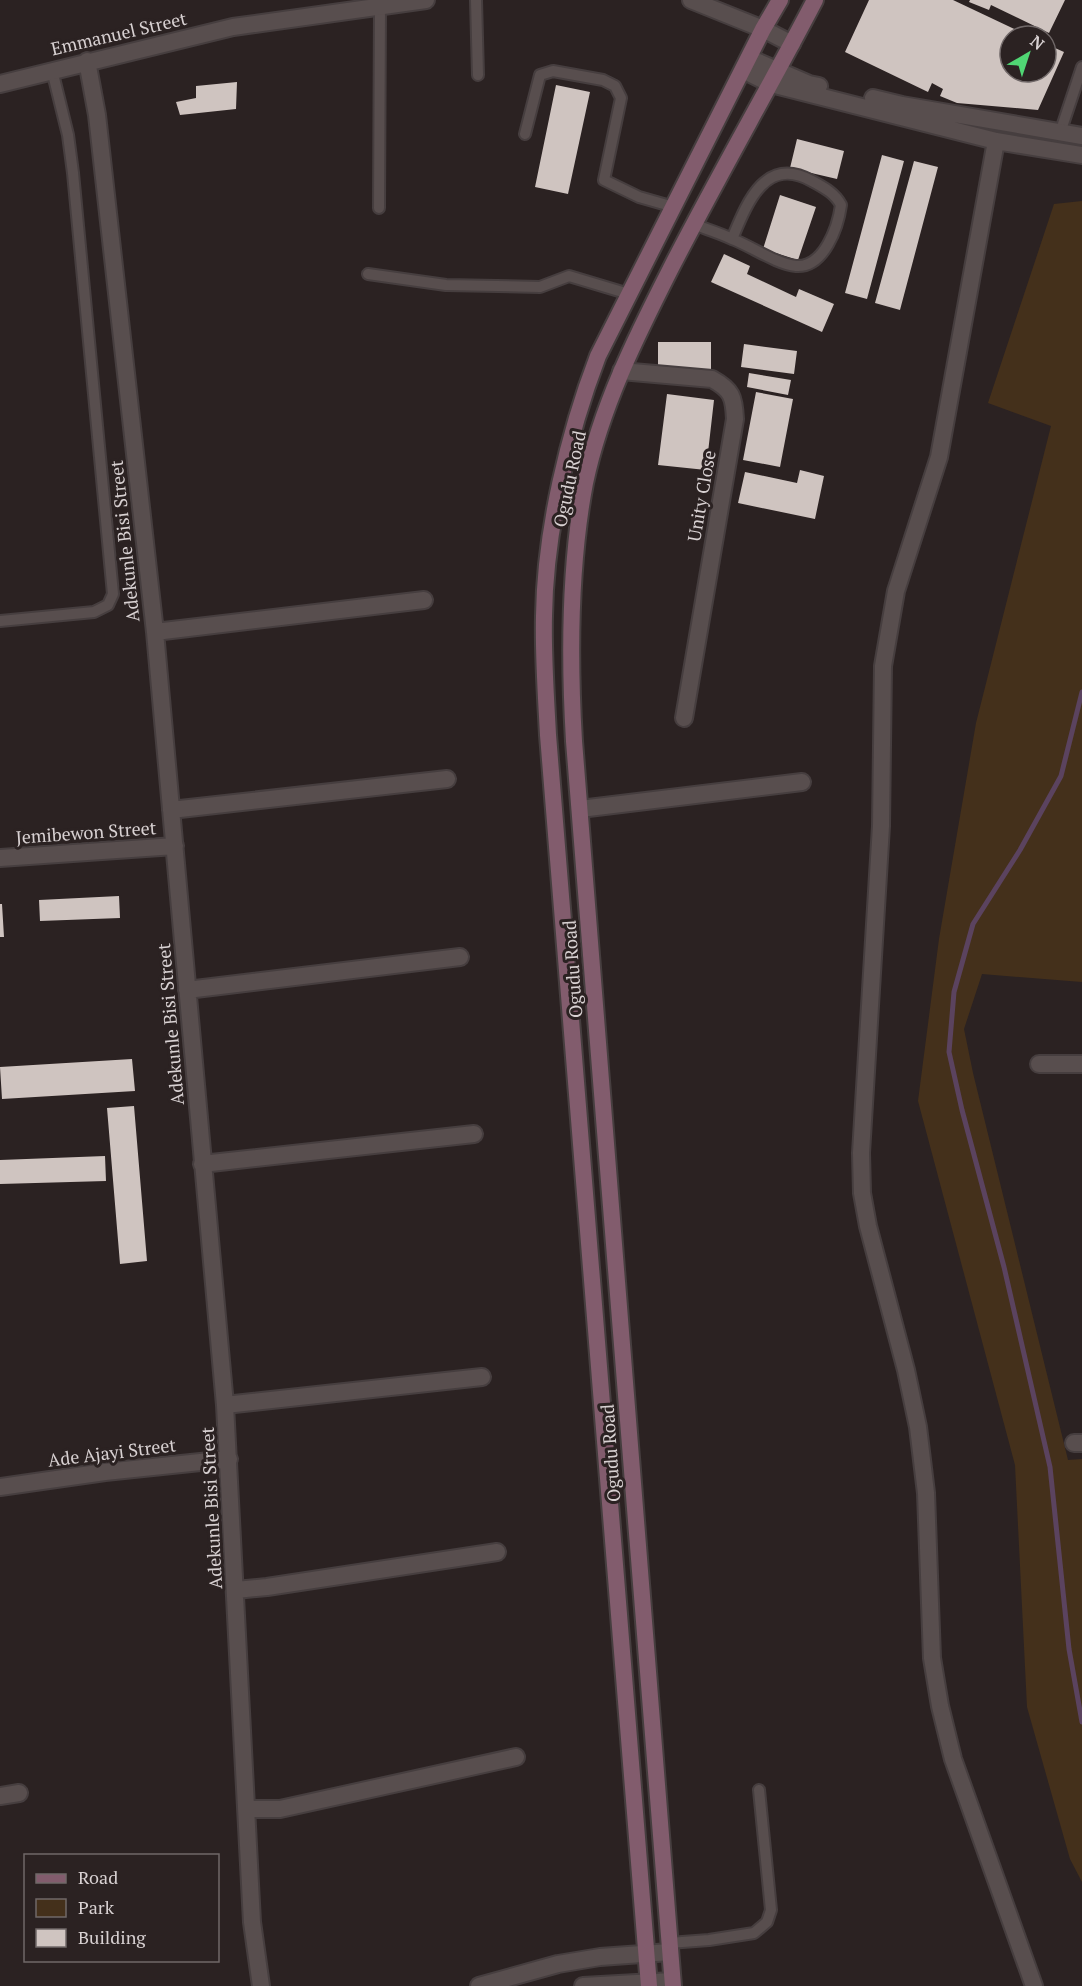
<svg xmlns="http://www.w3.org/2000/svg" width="1082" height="1986" viewBox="0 0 1082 1986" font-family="'PT Serif',serif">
<rect width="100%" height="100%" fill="#2b2222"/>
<!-- green -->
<path fill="#44301b" d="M 1082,201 L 1082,982 L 982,974 L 964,1029 L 973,1073 L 1068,1460 L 1082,1459 L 1082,1882 L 1070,1859 L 1027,1707 L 1015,1465 L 918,1101 L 939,939 L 976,723 L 1051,426 L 988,403 L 1054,204 Z"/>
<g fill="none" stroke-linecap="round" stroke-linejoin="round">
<!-- stream -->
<path stroke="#5b435f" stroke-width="5" d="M 1082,692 L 1061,776 L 1020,850 L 973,924 L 954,992 L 949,1052 L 962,1110 L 1004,1267 L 1050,1467 L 1069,1649 L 1082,1722"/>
</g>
<!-- building -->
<path fill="#cfc4c0" d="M 869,0 L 953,0 L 1029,36 L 1010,36 L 1010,72 L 1046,72 L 1046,44 L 1064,52 L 1038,110 L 957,103 L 940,96 L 943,89 L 932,83 L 928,92 L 845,52 Z
M 970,0 L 1065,0 L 1049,33 L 991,5 L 989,10 L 969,2 Z
M 237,82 L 236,109 L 180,115 L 176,102 L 196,98 L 196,86 Z
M 556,85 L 590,92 L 568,194 L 535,187 Z
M 797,139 L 844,151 L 837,179 L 790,168 Z
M 882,155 L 904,161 L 867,299 L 845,293 Z
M 914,161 L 938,167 L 900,310 L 875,303 Z
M 780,195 L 816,207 L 798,260 L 763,249 Z
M 724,254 L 750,266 L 747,274 L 796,297 L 799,289 L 834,304 L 822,332 L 711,282 Z
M 658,342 L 711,342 L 711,370 L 658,369 Z
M 744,344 L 797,351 L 794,374 L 741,367 Z
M 749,373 L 791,380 L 788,395 L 747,387 Z
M 756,392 L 793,399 L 780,467 L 743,460 Z
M 667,394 L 714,400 L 706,470 L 658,465 Z
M 800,470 L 824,476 L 815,519 L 738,503 L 745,472 L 797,483 Z
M 119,896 L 120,918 L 40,921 L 39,900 Z
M 0,904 L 2,904 L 4,937 L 0,937 Z
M 132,1059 L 135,1091 L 2,1099 L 0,1067 Z
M 134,1106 L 147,1261 L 120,1264 L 107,1108 Z
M 105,1156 L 106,1181 L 0,1184 L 0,1160 Z"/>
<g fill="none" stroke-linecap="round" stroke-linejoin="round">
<defs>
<path id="service" d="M 476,0 L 478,75
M 1060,133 L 1082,67
M 525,134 L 540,75 L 553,71 L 603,80 L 615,86 L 621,98 L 604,180 L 639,197 L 674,207
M 379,208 L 380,7
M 693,224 C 706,229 720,233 732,239 C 751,246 776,264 796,266 C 824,268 838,227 841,205 C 835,193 823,187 812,181 C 765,155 747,203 732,239
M 368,274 L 446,285 L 540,287 L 569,276 L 629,294
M 0,621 L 94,612 L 108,605 L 113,594 L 73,173 L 68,135 L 52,70
M 669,1943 L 709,1940 L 754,1933 L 767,1922 L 771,1910 L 759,1790"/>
<path id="minor" d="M 691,0 L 763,29 L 792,44
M 749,58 L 809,84 L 819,86
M 87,61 L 97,115 L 155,632 L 225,1405 L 252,1922 L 261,1986
M 743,70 L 771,84 L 996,141 L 1082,155
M 0,84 L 233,27 L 426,0
M 873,98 L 902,105 L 1082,136
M 996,141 L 939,457 L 896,591 L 883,666 L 881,826 L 861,1153 L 862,1193 L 868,1226 L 906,1370 L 918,1427 L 926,1493 L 932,1658 L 940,1706 L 953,1759 L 1034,1986
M 621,371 L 712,379 C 732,390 734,397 735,419 L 684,718
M 155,632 L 424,600
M 580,809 L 802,782
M 171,810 L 447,779
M 0,858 L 175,846
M 187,990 L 460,957
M 1039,1064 L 1082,1064
M 202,1164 L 474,1134
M 225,1405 L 482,1377
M 1074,1443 L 1082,1443
M 0,1487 L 105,1472 L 229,1459
M 236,1590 L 267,1587 L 497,1552
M 0,1796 L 19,1793
M 246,1809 L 280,1809 L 516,1757
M 479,1986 L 558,1964 L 600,1957 L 670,1952
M 583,1986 L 672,1981"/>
<path id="secondary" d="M 649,1986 L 548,735 C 546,696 543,656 544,616 C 545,532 568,434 598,356 L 763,29 L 780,0
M 673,1986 L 574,741 C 569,656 569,567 585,483 C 601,407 636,337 671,268 C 717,178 768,90 815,0"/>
</defs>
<!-- service casing -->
<use href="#service" stroke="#463e3f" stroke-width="14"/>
<!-- minor casing -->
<use href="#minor" stroke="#463e3f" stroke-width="20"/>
<!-- secondary casing -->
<use href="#secondary" stroke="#463e3f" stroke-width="20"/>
<!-- service -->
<use href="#service" stroke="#584e4e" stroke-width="10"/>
<!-- minor -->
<use href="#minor" stroke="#584e4e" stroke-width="16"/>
<!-- secondary -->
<use href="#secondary" stroke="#825c6d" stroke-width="16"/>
</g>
<g text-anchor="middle" stroke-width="6" stroke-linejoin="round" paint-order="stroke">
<!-- street labels -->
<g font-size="18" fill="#d8d1d2" stroke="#2b2222">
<text transform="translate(119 34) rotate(-13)" y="6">Emmanuel Street</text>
<text transform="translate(570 479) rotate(-78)" y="6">Ogudu Road</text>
<text transform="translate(702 496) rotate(-80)" y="6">Unity Close</text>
<text transform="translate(125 541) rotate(-96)" y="6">Adekunle Bisi Street</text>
<text transform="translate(86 833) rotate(-4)" y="6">Jemibewon Street</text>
<text transform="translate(573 969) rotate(-94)" y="6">Ogudu Road</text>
<text transform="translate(171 1024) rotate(-95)" y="6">Adekunle Bisi Street</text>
<text transform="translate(112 1453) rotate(-7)" y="6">Ade Ajayi Street</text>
<text transform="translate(611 1453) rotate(-94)" y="6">Ogudu Road</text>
<text transform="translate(212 1508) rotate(-93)" y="6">Adekunle Bisi Street</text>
</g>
</g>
<!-- legend -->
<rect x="24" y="1854" width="195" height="108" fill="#2b2222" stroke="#706868" stroke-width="1.5"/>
<rect x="36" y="1874" width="30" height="9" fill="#825c6d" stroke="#706868" stroke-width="1.5"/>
<text x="78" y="1884" font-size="18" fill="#d8d1d2">Road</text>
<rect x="36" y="1899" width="30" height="18" fill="#44301b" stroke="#706868" stroke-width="1.5"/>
<text x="78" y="1914" font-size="18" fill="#d8d1d2">Park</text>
<rect x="36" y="1929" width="30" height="18" fill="#cfc4c0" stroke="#706868" stroke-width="1.5"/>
<text x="78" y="1944" font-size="18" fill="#d8d1d2">Building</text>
<!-- north arrow -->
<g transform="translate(1028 54) rotate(39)"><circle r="28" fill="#2b2222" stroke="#706868" stroke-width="1.5"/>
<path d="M0-4.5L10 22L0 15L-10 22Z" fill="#50d674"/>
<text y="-9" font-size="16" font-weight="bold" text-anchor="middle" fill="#d8d1d2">N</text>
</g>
</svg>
